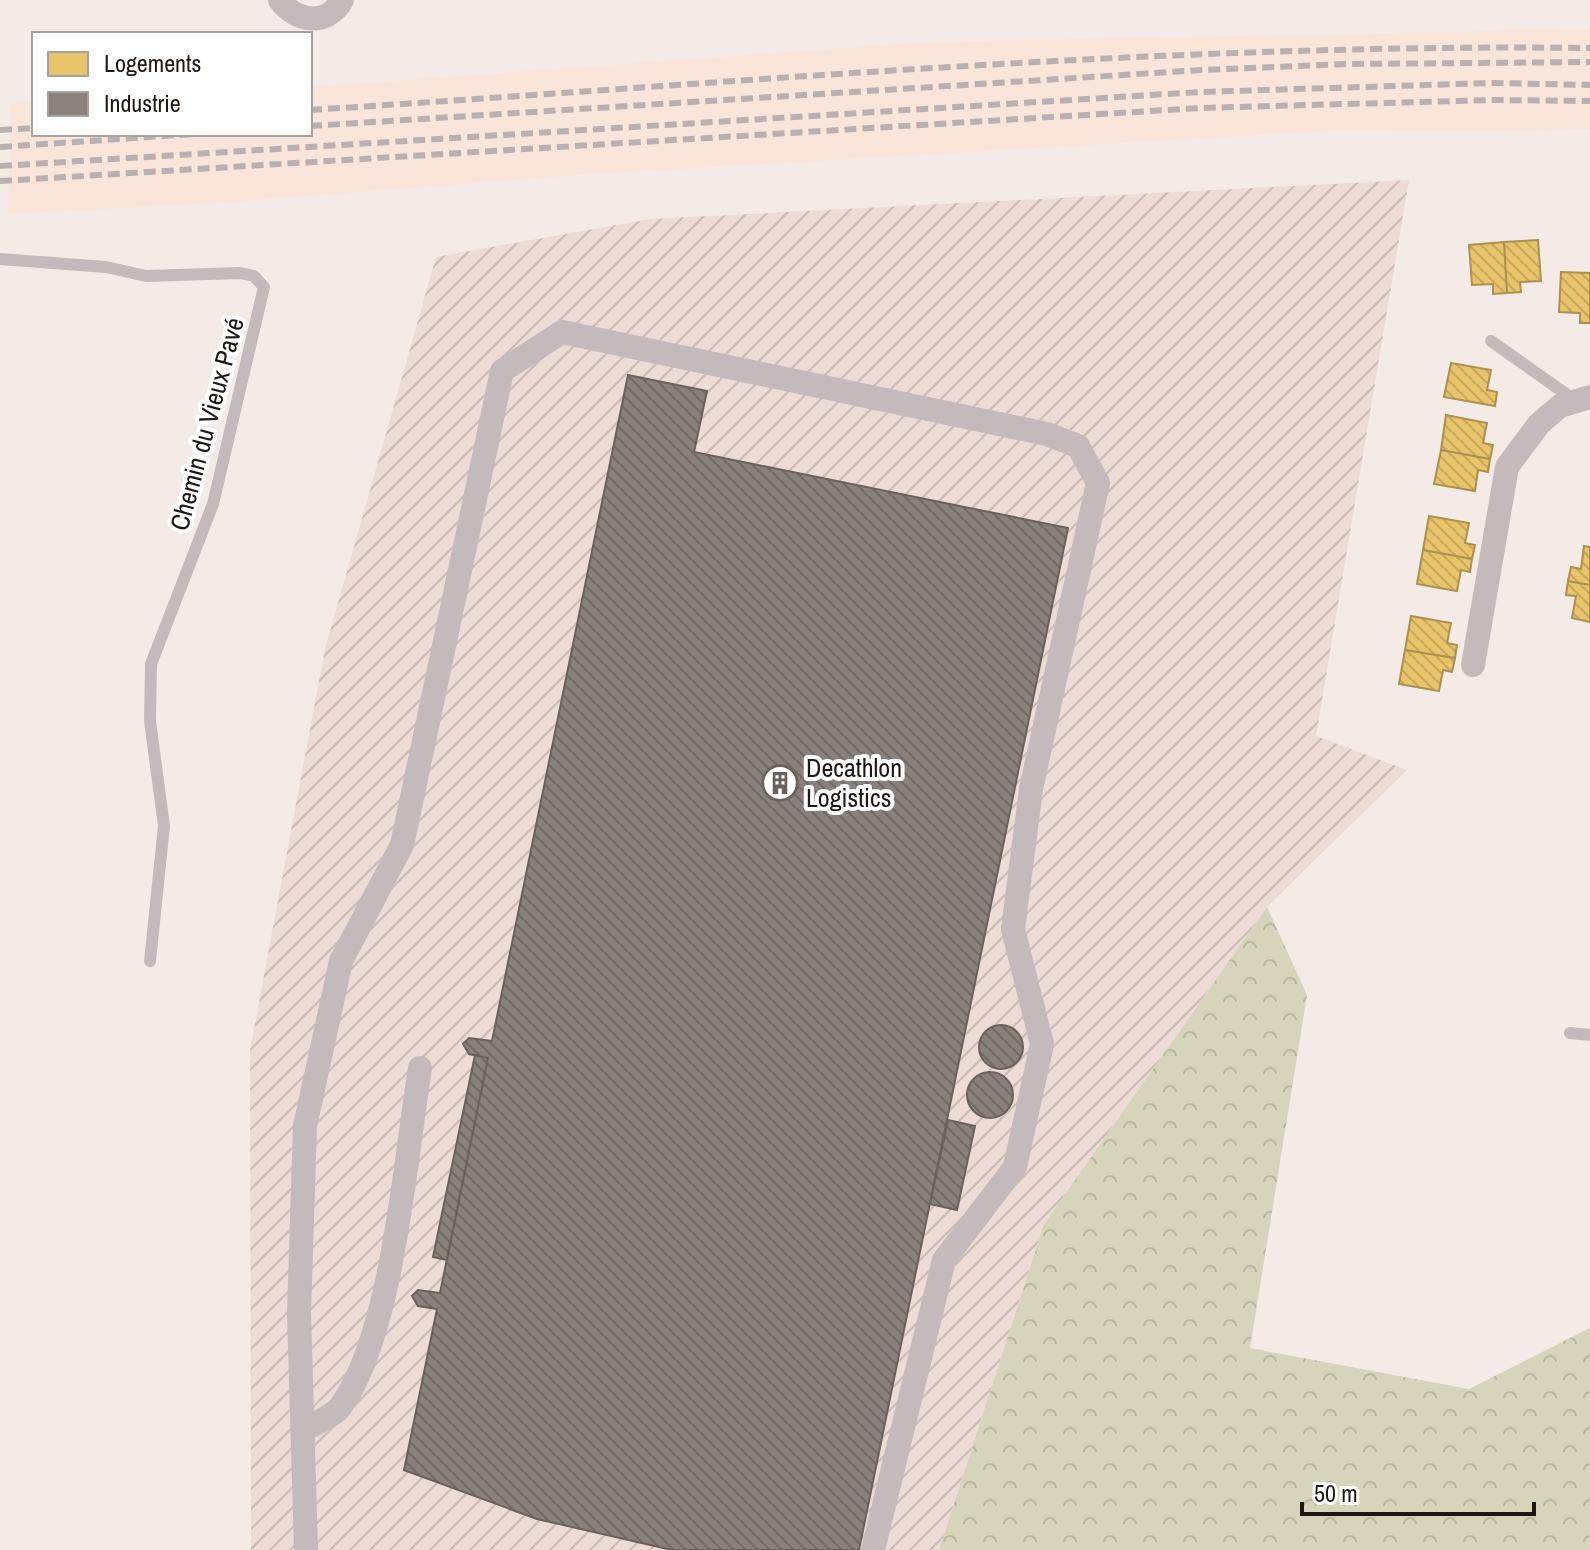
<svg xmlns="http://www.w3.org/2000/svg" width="1590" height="1550" viewBox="0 0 1590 1550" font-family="'Archivo Narrow',sans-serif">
<defs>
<pattern id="industrial-furrows" width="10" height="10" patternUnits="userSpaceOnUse" patternTransform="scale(2)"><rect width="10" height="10" fill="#eddbd6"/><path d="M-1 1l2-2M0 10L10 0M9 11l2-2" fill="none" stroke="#cbbbb7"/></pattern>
<pattern id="park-crowns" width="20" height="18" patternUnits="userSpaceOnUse" patternTransform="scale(2)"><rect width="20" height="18" fill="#d6d4bb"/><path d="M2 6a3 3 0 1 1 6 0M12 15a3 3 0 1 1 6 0" fill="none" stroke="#b7b5a0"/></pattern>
<pattern id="homes-back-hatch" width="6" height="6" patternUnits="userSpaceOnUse" patternTransform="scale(2)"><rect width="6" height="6" fill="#e9c46a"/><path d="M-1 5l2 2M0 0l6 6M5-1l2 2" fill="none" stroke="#c7a85b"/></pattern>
<pattern id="industry-back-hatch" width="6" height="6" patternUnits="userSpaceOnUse" patternTransform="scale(2)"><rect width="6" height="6" fill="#8a817c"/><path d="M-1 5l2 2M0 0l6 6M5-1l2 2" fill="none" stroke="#706964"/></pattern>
</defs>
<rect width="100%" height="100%" fill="#f5ebe6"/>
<!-- industrial -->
<path fill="url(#industrial-furrows)" d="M 1409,180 L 1316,736 L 1407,770 L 1267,907 L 1044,1224 L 939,1550 L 251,1550 L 250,1050 L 325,649 L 436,257 L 650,219 Z"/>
<!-- built -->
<path fill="#f9e5d9" d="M 1590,29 L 1590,129 L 1329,131 L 578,175 L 217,203 L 8,214 L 11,103 L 34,102 L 34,134 L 310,134 L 310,87 L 926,42 Z"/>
<!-- park -->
<path fill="url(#park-crowns)" d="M 1267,907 L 1307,995 L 1250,1348 L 1469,1389 L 1590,1328 L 1590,1550 L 939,1550 L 1044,1224 Z"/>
<!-- homes -->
<path fill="url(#homes-back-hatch)" stroke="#ac904f" stroke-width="2" d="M 1538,240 L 1541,281 L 1520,282 L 1521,292 L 1507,293 L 1504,242 Z
M 1504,242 L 1507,293 L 1493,294 L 1493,284 L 1472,285 L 1469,245 Z
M 1561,272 L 1590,273 L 1590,323 L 1580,323 L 1580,313 L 1559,312 Z
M 1451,363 L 1491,370 L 1487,390 L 1497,392 L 1495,406 L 1444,397 Z
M 1446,415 L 1487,423 L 1483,443 L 1493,445 L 1490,459 L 1441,450 Z
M 1441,450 L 1490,459 L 1488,472 L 1478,470 L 1475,491 L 1434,484 Z
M 1429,516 L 1469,523 L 1465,543 L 1475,545 L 1472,559 L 1423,550 Z
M 1584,546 L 1590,547 L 1590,585 L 1568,581 L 1571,567 L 1581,569 Z
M 1423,550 L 1472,559 L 1470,572 L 1461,570 L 1457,591 L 1417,584 Z
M 1568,581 L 1590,585 L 1590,622 L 1572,618 L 1576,596 L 1566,595 Z
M 1411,616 L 1451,623 L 1447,643 L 1457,645 L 1455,658 L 1405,650 Z
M 1405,650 L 1455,658 L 1452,672 L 1443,670 L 1439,691 L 1399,684 Z"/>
<!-- industry -->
<path fill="url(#industry-back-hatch)" stroke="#6a615c" stroke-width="2" d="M 628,375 L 707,391 L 694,452 L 1068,528 L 859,1550 L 672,1550 L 537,1519 L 404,1470 L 437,1309 L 418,1306 L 412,1296 L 418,1290 L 440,1293 L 488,1058 L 469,1054 L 463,1044 L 469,1038 L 492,1041 Z
M979 1047a22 22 0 1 1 44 0a22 22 0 1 1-44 0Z
M 475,1055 L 488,1058 L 447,1260 L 433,1257 Z
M967 1095a23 23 0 1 1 46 0a23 23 0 1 1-46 0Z
M 948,1120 L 975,1126 L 957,1210 L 930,1204 Z"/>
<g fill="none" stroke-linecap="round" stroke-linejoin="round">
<!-- service -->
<path stroke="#c4babb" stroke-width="12" d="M 0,259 L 106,267 L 146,276 L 240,273 L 254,276 L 264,287 L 213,504 L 151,664 L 150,721 L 164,826 L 150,961
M 1491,341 L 1573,399
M 1570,1033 L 1590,1035"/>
<!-- minor -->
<path stroke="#c4babb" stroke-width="24" d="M 280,0 C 296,22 327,27 342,0
M 1473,665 L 1507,467 L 1539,424 L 1560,406 L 1590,397
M 305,1429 C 316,1423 334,1416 341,1406 C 393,1332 405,1161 420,1068
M 306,1550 L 299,1313 L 305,1126 L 341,961 L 402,845 L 502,371 L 562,332 L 1047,434 L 1078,446 L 1098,483 L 1031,789 L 1013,929 L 1042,1044 L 1015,1167 L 944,1260 L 873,1550"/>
<!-- rail -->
<path stroke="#b9b0af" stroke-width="6" stroke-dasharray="12 6" stroke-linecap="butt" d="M 310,110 C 737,83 1162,43 1590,48
M 310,126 L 1202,70 L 1349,64 L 1590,62
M 0,130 L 34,128
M 0,147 L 194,134
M 0,166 L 1200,92 L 1492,83 L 1590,85
M 0,181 L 1200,108 L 1492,100 L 1590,101"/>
</g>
<!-- icons -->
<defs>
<symbol id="building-ring" viewBox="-11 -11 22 22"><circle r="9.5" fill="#fff" stroke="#6a615b" stroke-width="1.5"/><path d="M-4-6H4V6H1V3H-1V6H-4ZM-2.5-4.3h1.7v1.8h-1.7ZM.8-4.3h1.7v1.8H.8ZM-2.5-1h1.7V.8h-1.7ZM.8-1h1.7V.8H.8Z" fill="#6a615b"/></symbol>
</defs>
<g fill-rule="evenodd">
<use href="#building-ring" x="760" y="763" width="40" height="40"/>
</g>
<g text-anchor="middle" stroke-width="8" stroke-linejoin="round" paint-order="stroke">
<!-- street labels -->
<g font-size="26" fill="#1f1610" stroke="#fff">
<text transform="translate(207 424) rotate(-75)" y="9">Chemin du Vieux Pavé</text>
</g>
<!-- poi labels -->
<g font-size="26" fill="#1f1610" stroke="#fff" text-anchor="start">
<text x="806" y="777">Decathlon<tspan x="806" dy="30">Logistics</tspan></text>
</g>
</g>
<!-- legend -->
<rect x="32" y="32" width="280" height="104" fill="#ffffff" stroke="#a5a29f" stroke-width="2"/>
<rect x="48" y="52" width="40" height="24" fill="#e9c46a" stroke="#a5a29f" stroke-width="2"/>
<text x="104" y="72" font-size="24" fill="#1f1610">Logements</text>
<rect x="48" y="92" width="40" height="24" fill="#8a817c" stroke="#a5a29f" stroke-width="2"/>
<text x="104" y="112" font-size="24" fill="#1f1610">Industrie</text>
<!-- scale -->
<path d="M1302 1502v12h232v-12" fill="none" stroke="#1f1610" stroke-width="4"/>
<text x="1314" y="1502" font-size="24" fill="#1f1610" stroke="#ffffff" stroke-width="6" paint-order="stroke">50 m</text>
</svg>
